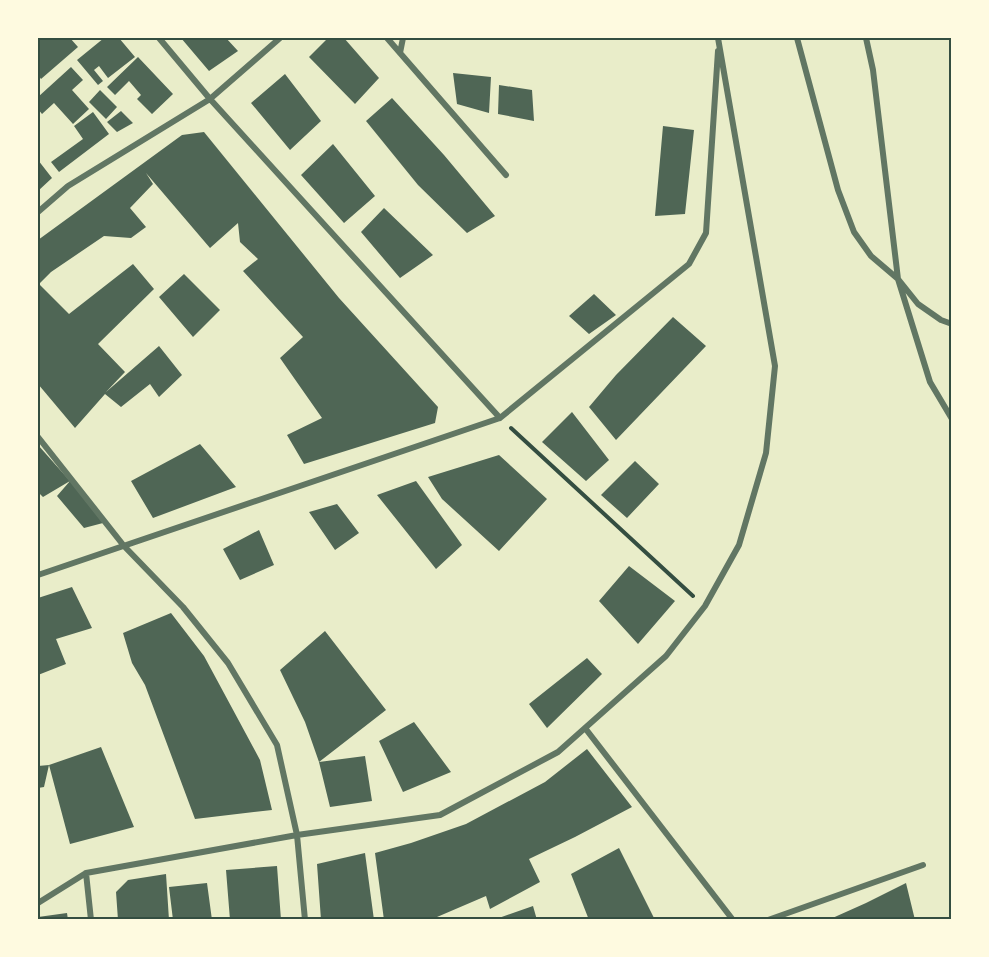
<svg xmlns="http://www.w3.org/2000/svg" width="989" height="957" viewBox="0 0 989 957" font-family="Lora,serif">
<rect width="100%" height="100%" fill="#e9edc9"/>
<!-- building -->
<path fill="#4f6655" d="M 42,38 L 70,38 L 78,47 L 41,79 L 38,75 L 38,41 Z
M 104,38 L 119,38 L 135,57 L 108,78 L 99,66 L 94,70 L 103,81 L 98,85 L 77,60 Z
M 181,38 L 226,38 L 238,51 L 209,71 Z
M 328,38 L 344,38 L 379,78 L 355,104 L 309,57 Z
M 138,57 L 173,94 L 152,114 L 137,99 L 141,95 L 129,81 L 115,95 L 107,87 Z
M 71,67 L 83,80 L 72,90 L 89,109 L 73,124 L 54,103 L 42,114 L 38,109 L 38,97 Z
M 453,73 L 491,77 L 489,113 L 457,104 Z
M 285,74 L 321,121 L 290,150 L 251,103 Z
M 499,85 L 532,90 L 534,121 L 498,114 Z
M 100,90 L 117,107 L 106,119 L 89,102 Z
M 392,98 L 444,155 L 495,216 L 467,233 L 418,185 L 366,121 Z
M 121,111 L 133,123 L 117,132 L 107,122 Z
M 93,112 L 109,134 L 59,172 L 51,162 L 83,139 L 74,126 Z
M 663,126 L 694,130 L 685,214 L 655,216 Z
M 204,132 L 339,298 L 438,407 L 435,423 L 304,464 L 287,435 L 322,418 L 280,358 L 303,337 L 243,271 L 258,259 L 240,242 L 238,223 L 210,248 L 146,173 L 153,184 L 130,208 L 146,227 L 131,238 L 104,236 L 51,272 L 39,284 L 69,314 L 133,264 L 154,289 L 98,344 L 125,372 L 106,392 L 159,346 L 182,375 L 159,397 L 150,384 L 121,407 L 105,394 L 75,428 L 38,384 L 38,240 L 182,135 Z
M 333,144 L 375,196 L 344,223 L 301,175 Z
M 38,160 L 52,178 L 38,191 Z
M 384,208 L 433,255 L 400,278 L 361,232 Z
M 184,274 L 220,310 L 193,337 L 159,297 Z
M 594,294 L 616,315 L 589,334 L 569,316 Z
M 673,317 L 706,346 L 616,440 L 589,407 L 616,375 Z
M 572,412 L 609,460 L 586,481 L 542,442 Z
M 200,444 L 236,487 L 153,518 L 131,481 Z
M 38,445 L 70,481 L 103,523 L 84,528 L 57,496 L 70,481 L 43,497 L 38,492 Z
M 499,455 L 547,499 L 499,551 L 442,499 L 428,477 Z
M 635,461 L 659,484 L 627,518 L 601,495 Z
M 416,481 L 462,545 L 436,569 L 377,495 Z
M 337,504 L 359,533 L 335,550 L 309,512 Z
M 259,530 L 274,565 L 240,580 L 223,549 Z
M 629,566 L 675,601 L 638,644 L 599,601 Z
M 72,587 L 92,628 L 56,639 L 66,664 L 38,675 L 38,598 Z
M 171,613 L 204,656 L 260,760 L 272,810 L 195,819 L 145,685 L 132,663 L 123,633 Z
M 325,631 L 386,710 L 319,762 L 305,722 L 280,670 Z
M 587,658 L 602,674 L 547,728 L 529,704 Z
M 414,722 L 451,772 L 403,792 L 379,741 Z
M 101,747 L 134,827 L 70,844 L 49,765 L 44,787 L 38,788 L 38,766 L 49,765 Z
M 587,749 L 632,807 L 575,837 L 529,859 L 540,882 L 490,909 L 486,896 L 430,920 L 384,920 L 375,853 L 411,843 L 466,824 L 545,782 Z
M 365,756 L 372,801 L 330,807 L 319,762 Z
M 619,848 L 655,920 L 589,920 L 571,874 Z
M 365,853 L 374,920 L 321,920 L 317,864 Z
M 277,866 L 281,920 L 230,920 L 226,870 Z
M 166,874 L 169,920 L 118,920 L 116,892 L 128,880 Z
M 207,883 L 212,920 L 173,920 L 169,887 Z
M 906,883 L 915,920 L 828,920 L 866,903 Z
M 533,906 L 537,920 L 496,920 L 496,919 Z
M 67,913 L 68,920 L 38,920 L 38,917 Z"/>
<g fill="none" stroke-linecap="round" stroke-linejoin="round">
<!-- path -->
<path stroke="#344e41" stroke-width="4" d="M 511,428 L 693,596"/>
<!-- minor -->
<path stroke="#617663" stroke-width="6" d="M 159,38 L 210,99 L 500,418
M 387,38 L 506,175
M 797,38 L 838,190 L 854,232 L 871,256 L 898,279 L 918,304 L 941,320 L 952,324
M 866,38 L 873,70 L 898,279 L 930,382 L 952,419
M 400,53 L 403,38
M 38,212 L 68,186 L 210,99 L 280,38
M 38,437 L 124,546 L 183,607 L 228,663 L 277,745 L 297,835 L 305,920
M 38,575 L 500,418 L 689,264 L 706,233 L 718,51
M 585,728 L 733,920
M 86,873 L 91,920
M 38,903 L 86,873 L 297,835 L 440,815 L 558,752 L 666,656 L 705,606 L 739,545 L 766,453 L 775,366 L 718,38
M 768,920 L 923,865"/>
</g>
<!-- border -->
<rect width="989" height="957" fill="none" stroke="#fefae0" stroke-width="78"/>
<rect x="39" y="39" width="911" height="879" fill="none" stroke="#344e41" stroke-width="2"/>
</svg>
